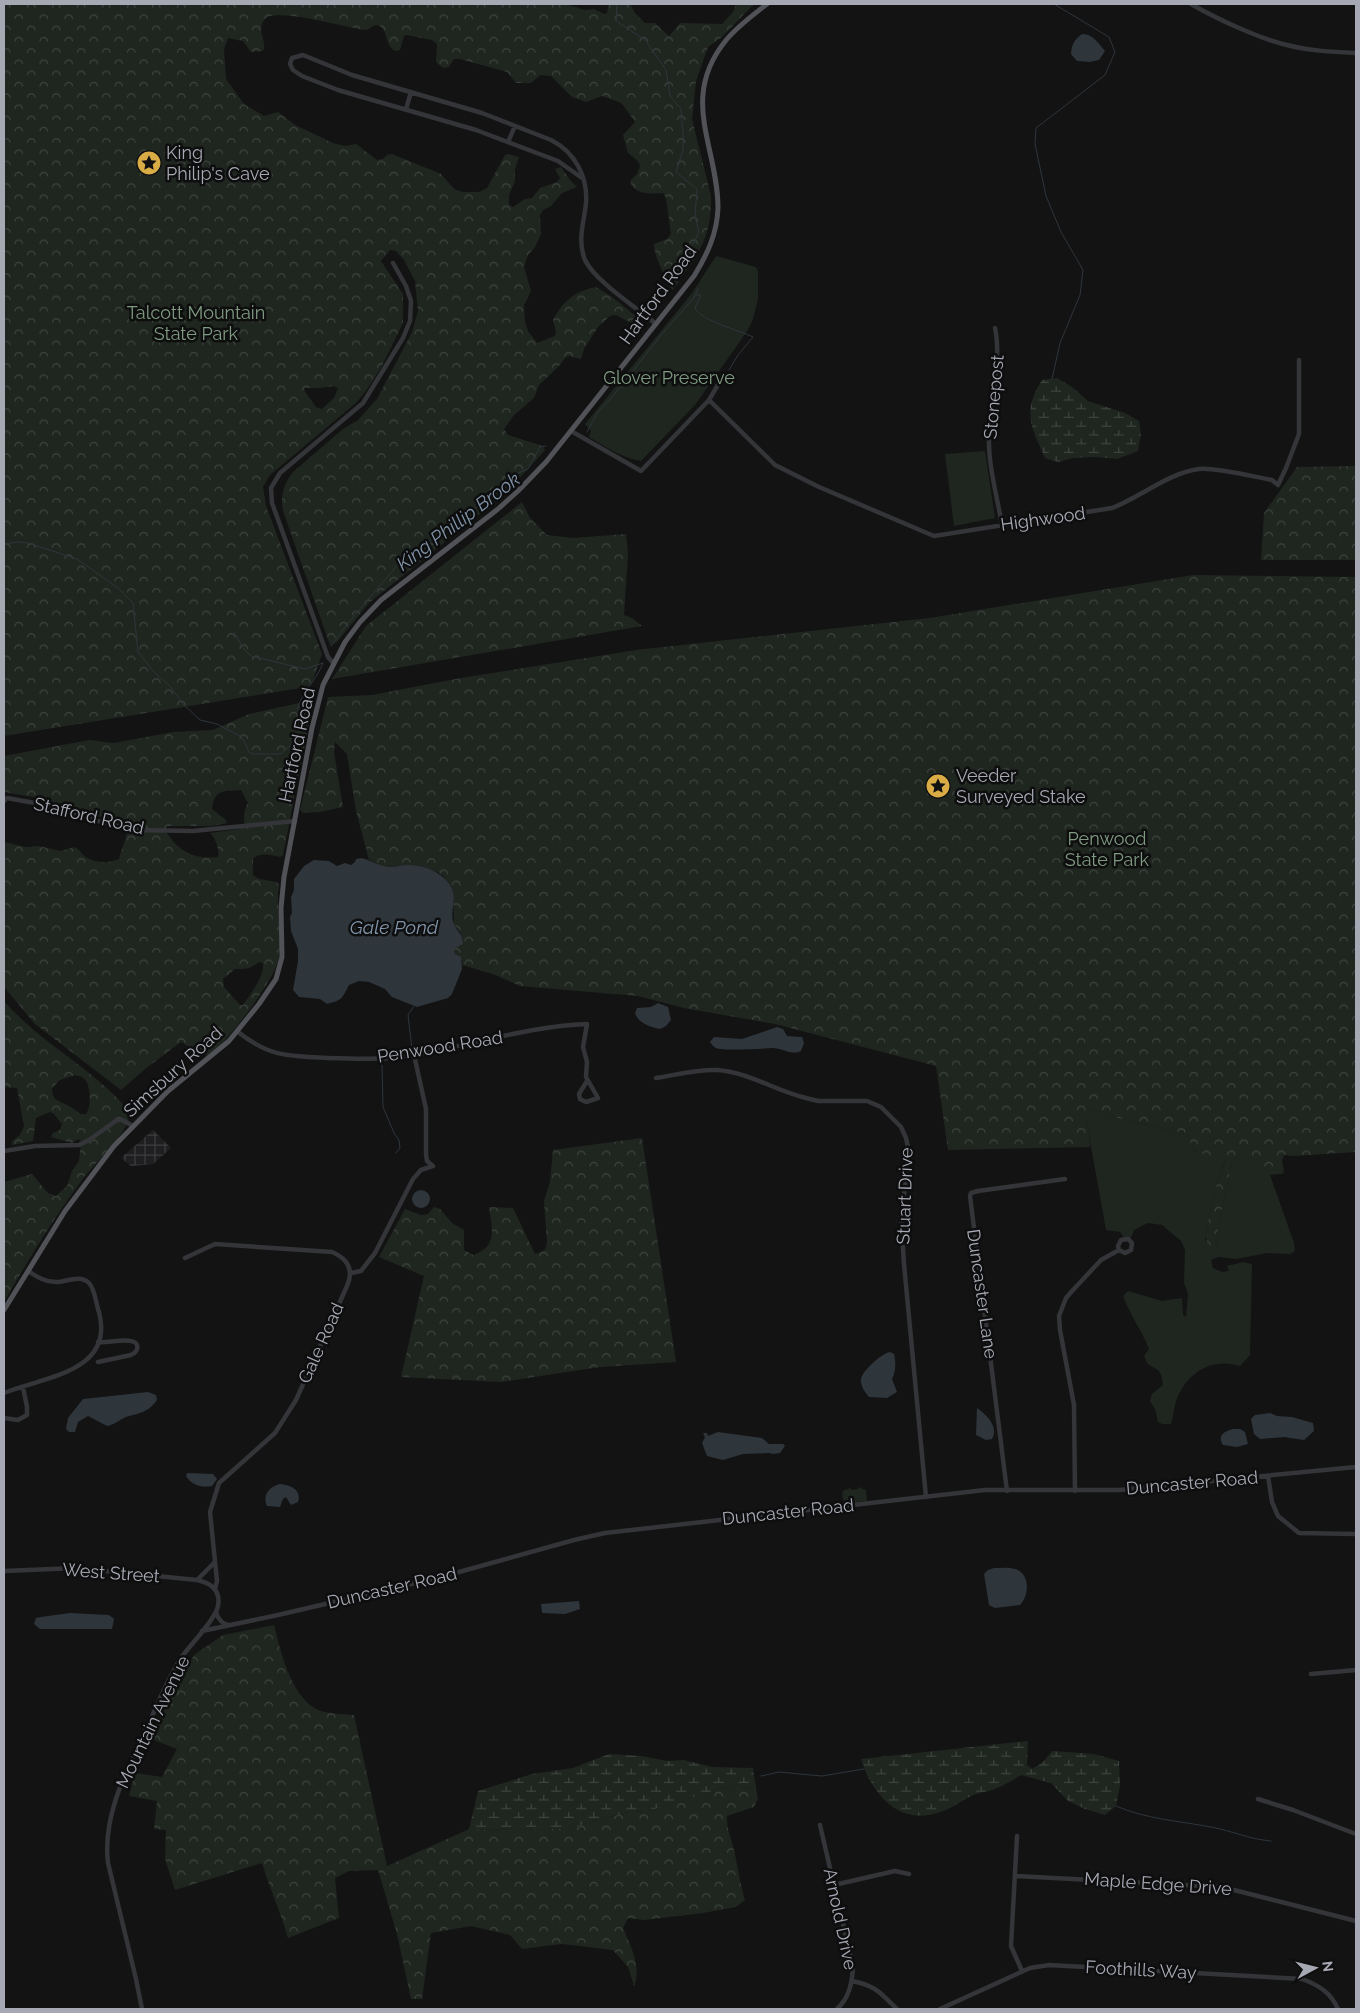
<svg xmlns="http://www.w3.org/2000/svg" width="1360" height="2013" viewBox="0 0 1360 2013" font-family="Raleway,sans-serif">
<defs>
<pattern id="industrial-grid" width="8" height="8" patternUnits="userSpaceOnUse" patternTransform="scale(1.25)"><rect width="8" height="8" fill="#1f1f21"/><path d="M0 4h8M4 0v8" fill="none" stroke="#3d3d3f"/></pattern>
<pattern id="forest-crowns" width="20" height="18" patternUnits="userSpaceOnUse" patternTransform="scale(1.25)"><rect width="20" height="18" fill="#1f2620"/><path d="M2 6a3 3 0 1 1 6 0M12 15a3 3 0 1 1 6 0" fill="none" stroke="#3d433e"/></pattern>
<pattern id="wetland-marsh" width="20" height="14" patternUnits="userSpaceOnUse" patternTransform="scale(1.25)"><rect width="20" height="14" fill="#1f2620"/><path d="M1 5h8M5 5V1M11 12h8M15 12V8" fill="none" stroke="#3d433e"/></pattern>
</defs>
<rect width="100%" height="100%" fill="#131314"/>
<!-- industrial -->
<path fill="url(#industrial-grid)" d="M 153,1130 L 171,1148 L 153,1164 L 131,1166 L 121,1158 Z"/>
<!-- green -->
<path fill="#1f2620" d="M 716,256 L 756,267 L 758,271 L 758,299 L 753,319 L 748,330 L 695,405 L 641,461 C 623,458 605,447 589,437 L 591,431 L 585,424 L 692,293 Z
M 985,451 L 995,518 L 954,526 L 945,454 Z
M 1089,1110 L 1099,1111 L 1109,1116 L 1187,1134 L 1190,1143 L 1197,1153 L 1226,1158 L 1216,1186 L 1205,1236 L 1205,1240 L 1216,1246 L 1219,1223 L 1232,1162 L 1237,1155 C 1252,1157 1262,1162 1270,1175 L 1294,1243 L 1295,1251 L 1290,1254 L 1267,1253 L 1236,1259 L 1218,1257 L 1211,1260 L 1213,1268 L 1222,1272 L 1229,1271 L 1227,1266 L 1243,1262 L 1252,1264 L 1250,1355 L 1240,1366 C 1214,1358 1191,1370 1179,1394 C 1174,1403 1174,1414 1171,1424 L 1162,1424 L 1158,1422 L 1155,1409 L 1150,1401 L 1152,1394 L 1163,1385 C 1161,1367 1158,1372 1147,1363 L 1144,1356 L 1149,1349 C 1142,1331 1130,1315 1123,1296 L 1128,1291 L 1162,1301 L 1182,1298 L 1183,1315 L 1186,1317 L 1188,1294 L 1184,1283 L 1185,1250 L 1181,1241 L 1162,1225 L 1148,1223 L 1134,1230 L 1130,1240 L 1125,1239 L 1120,1232 L 1106,1230 L 1088,1130 L 1087,1119 Z
M 858,1487 L 866,1490 L 867,1501 L 844,1503 L 842,1493 L 844,1490 L 851,1488 L 851,1490 L 858,1489 Z"/>
<!-- forest -->
<path fill="url(#forest-crowns)" fill-rule="evenodd" d="M 4,4 L 565,4 L 585,10 L 594,9 L 604,14 L 607,13 L 609,4 L 630,4 L 635,13 L 645,23 L 655,23 L 669,36 L 680,23 L 722,24 L 733,12 L 736,4 L 754,4 L 722,37 L 708,47 L 696,81 L 692,119 L 711,196 C 712,233 701,251 680,279 C 678,283 677,286 673,289 L 671,288 C 665,277 654,256 654,244 L 667,239 L 671,234 L 666,198 L 663,193 C 652,194 633,195 630,181 L 637,174 L 640,166 L 637,160 L 628,153 L 623,135 L 635,122 L 623,105 L 619,102 L 602,96 L 586,102 L 572,97 L 551,76 L 540,75 L 531,83 L 516,83 L 507,72 L 460,59 L 454,59 L 449,67 L 443,68 L 436,62 L 437,44 L 432,40 L 407,35 L 404,36 L 400,50 L 395,51 C 383,43 390,32 378,25 C 372,25 370,30 364,30 C 347,28 276,7 265,19 C 255,30 268,41 263,51 L 251,52 L 243,41 L 228,38 L 224,49 L 226,79 L 244,104 L 264,116 L 278,112 L 295,125 L 333,143 L 345,146 L 356,144 L 377,160 L 383,159 L 387,155 L 392,154 L 441,174 L 454,189 L 463,192 L 479,192 L 487,188 L 505,155 L 508,154 L 519,157 L 515,169 L 515,181 L 509,195 L 509,205 L 513,207 L 525,199 L 532,198 L 540,188 L 557,182 L 560,178 L 555,169 L 561,167 L 570,180 L 577,187 L 562,193 L 551,206 L 543,210 L 540,215 L 541,234 L 535,247 L 528,255 L 524,267 L 531,291 L 524,305 L 525,322 L 528,331 L 537,343 L 555,336 L 556,331 L 553,320 C 564,300 574,292 596,287 L 612,297 L 642,321 L 637,326 L 616,315 L 610,316 L 598,327 L 584,349 L 581,359 L 569,356 L 566,357 L 559,366 L 539,385 L 534,398 L 514,415 L 504,429 L 508,435 L 543,446 L 545,450 L 515,483 L 501,497 L 369,603 L 337,642 L 330,645 L 283,511 C 280,497 284,483 293,472 L 343,429 L 358,420 L 377,399 L 412,332 L 418,311 L 415,281 L 404,260 L 396,251 L 390,250 L 381,261 L 403,294 L 403,323 L 382,366 L 368,388 L 357,402 L 270,475 L 263,487 L 266,506 L 322,654 L 311,685 L 307,687 L 4,736 ZM 334,386 L 338,388 L 334,398 L 322,409 L 316,407 L 304,390 L 305,388 L 320,388 Z
M 1356,466 L 1356,560 L 1261,560 L 1264,513 L 1297,467 Z
M 522,502 L 530,518 L 547,535 L 573,538 L 626,534 L 628,554 L 624,615 L 632,618 L 642,626 L 332,679 L 366,626 Z
M 1193,575 L 1356,577 L 1356,1152 L 1293,1156 L 1284,1155 L 1282,1160 L 1284,1173 L 1270,1175 C 1261,1162 1252,1158 1237,1155 L 1232,1162 L 1219,1223 L 1216,1246 L 1210,1250 L 1205,1236 L 1216,1186 L 1226,1159 L 1197,1153 L 1190,1143 L 1187,1134 L 1109,1116 L 1099,1111 L 1090,1110 L 1087,1119 L 1090,1147 L 948,1150 L 936,1066 L 775,1024 L 684,1008 L 638,996 L 520,986 L 493,974 L 462,965 L 462,961 L 455,954 L 454,949 L 463,939 L 460,932 L 454,925 L 453,891 L 444,877 L 438,872 L 408,865 L 392,867 L 382,866 L 369,860 L 356,811 L 347,754 L 335,742 L 334,752 L 343,807 L 320,812 L 303,813 L 300,810 L 328,697 L 372,695 L 461,678 L 636,650 L 930,618 Z
M 308,701 L 310,713 L 308,728 L 283,855 L 280,857 C 270,855 260,852 253,859 L 253,875 L 259,879 L 277,882 L 279,885 C 275,911 283,939 278,961 C 275,978 223,1050 207,1055 C 201,1056 187,1045 181,1042 L 145,1069 L 121,1090 L 35,1024 L 4,987 L 4,842 L 26,847 L 38,846 L 61,851 L 74,847 C 79,849 80,851 83,855 C 92,863 109,864 119,859 C 122,847 127,838 128,825 L 33,797 L 4,792 L 4,756 L 73,743 L 90,740 L 114,743 L 173,732 L 213,730 L 249,714 ZM 241,790 L 248,803 C 244,811 243,816 245,825 L 240,829 L 210,833 C 215,837 220,850 218,857 C 193,860 177,850 165,830 L 167,826 L 212,826 L 227,823 L 226,820 L 212,809 C 214,789 224,791 241,790 ZM 259,962 L 263,963 C 264,978 251,993 243,1005 L 240,1005 L 224,987 L 223,979 L 235,969 C 246,969 250,969 259,962 Z
M 4,1001 C 41,1044 95,1069 131,1113 C 124,1139 98,1159 82,1180 C 53,1219 28,1260 4,1302 L 4,1182 L 32,1174 L 48,1193 L 56,1196 L 67,1186 L 72,1171 L 79,1161 L 81,1141 L 78,1139 L 72,1143 L 51,1137 L 53,1133 L 60,1130 L 62,1124 L 54,1114 L 50,1112 L 36,1118 L 33,1141 L 12,1145 L 12,1141 L 20,1135 L 24,1126 L 17,1088 L 4,1087 ZM 75,1075 C 79,1076 84,1077 86,1081 C 91,1089 91,1107 86,1114 L 81,1114 C 77,1111 72,1108 67,1105 C 58,1100 52,1101 52,1088 L 60,1080 Z
M 642,1138 L 676,1362 L 600,1367 L 501,1382 L 401,1377 L 424,1276 L 379,1257 L 405,1209 L 421,1215 L 428,1214 L 434,1207 L 440,1209 L 452,1223 L 464,1230 L 464,1250 L 473,1255 C 498,1247 492,1228 489,1207 L 513,1208 L 535,1254 L 545,1250 L 547,1243 L 544,1201 L 550,1182 L 553,1150 Z
M 274,1625 C 281,1652 290,1694 316,1709 C 326,1714 343,1714 354,1715 L 387,1866 L 469,1829 L 516,1830 L 570,1828 L 628,1812 L 648,1811 L 732,1785 L 756,1788 L 758,1798 L 754,1807 L 727,1816 C 727,1833 731,1836 734,1850 C 738,1867 740,1884 745,1900 L 736,1907 L 703,1913 L 644,1920 L 628,1918 L 623,1928 C 630,1944 642,1968 634,1986 L 628,1967 L 613,1950 L 562,1944 L 522,1949 L 510,1935 L 471,1926 L 431,1933 L 422,1999 L 411,1999 L 397,1934 L 378,1870 L 349,1871 L 335,1878 L 339,1918 L 288,1938 C 281,1913 270,1889 262,1863 L 175,1890 L 165,1859 L 166,1830 L 154,1829 L 157,1801 L 129,1796 L 135,1773 L 162,1777 L 177,1749 L 149,1738 L 194,1655 L 223,1635 Z"/>
<!-- wetland -->
<path fill="url(#wetland-marsh)" d="M 1057,378 L 1072,387 L 1088,401 L 1125,413 L 1139,421 L 1141,435 L 1138,451 L 1117,459 L 1096,457 L 1073,458 L 1058,462 L 1045,458 C 1031,427 1022,411 1042,380 Z
M 1028,1741 L 1027,1765 L 1032,1769 L 1043,1762 L 1052,1751 L 1094,1754 L 1119,1761 L 1120,1785 L 1116,1806 L 1105,1815 L 1085,1809 L 1068,1801 L 1051,1783 L 1021,1775 C 1013,1780 1005,1785 997,1788 C 989,1792 979,1792 971,1796 C 961,1801 951,1809 940,1812 C 899,1827 872,1794 861,1759 Z
M 609,1754 L 642,1756 L 667,1761 L 684,1760 L 713,1767 L 753,1768 L 756,1788 L 732,1785 L 648,1811 L 628,1812 L 570,1828 L 516,1830 L 469,1829 L 478,1791 L 532,1774 L 573,1768 Z"/>
<!-- water -->
<path fill="#2e353b" d="M 1082,34 C 1092,33 1099,44 1105,51 L 1099,60 L 1090,62 L 1077,61 L 1071,54 C 1072,44 1074,40 1082,34 Z
M 362,858 C 372,861 381,867 391,867 C 396,867 402,865 407,865 C 425,865 445,873 452,889 C 457,901 449,912 454,924 C 457,932 463,933 463,944 L 454,949 L 455,954 L 461,957 L 462,969 L 452,994 L 448,998 L 417,1007 L 392,997 L 385,989 L 369,982 L 359,981 L 349,985 C 342,998 343,1000 327,1004 L 320,999 L 299,997 L 293,990 L 298,961 L 298,949 L 291,931 L 290,917 L 292,913 L 291,897 L 294,890 L 294,879 L 304,866 L 314,860 L 329,861 L 337,866 L 345,863 L 351,865 L 355,862 L 356,859 Z
M 658,1003 L 668,1007 L 671,1020 L 666,1026 L 660,1029 C 650,1027 638,1023 635,1013 L 637,1008 L 651,1007 Z
M 777,1027 L 783,1029 L 787,1036 L 802,1037 L 804,1043 L 801,1051 C 792,1056 781,1047 771,1048 C 761,1049 723,1051 716,1048 C 713,1046 712,1045 710,1042 L 714,1037 L 742,1039 Z
M412 1199a9 9 0 1 1 18 0a9 9 0 1 1-18 0Z
M 890,1352 L 894,1354 C 896,1363 896,1371 892,1379 L 897,1392 L 887,1398 L 869,1397 C 865,1393 860,1385 861,1379 C 863,1370 881,1354 890,1352 Z
M 148,1392 L 156,1395 L 157,1400 C 148,1413 139,1413 126,1417 C 119,1420 114,1425 107,1426 L 88,1416 L 78,1422 L 75,1432 L 69,1432 L 66,1429 L 68,1418 L 83,1399 Z
M 977,1408 C 987,1415 999,1427 992,1439 L 986,1440 L 976,1435 Z
M 1270,1413 L 1277,1416 L 1292,1417 L 1313,1423 L 1314,1431 L 1304,1440 L 1284,1437 L 1260,1439 L 1254,1434 L 1251,1419 L 1255,1415 Z
M 1233,1429 L 1240,1429 L 1245,1432 L 1248,1444 L 1237,1447 L 1223,1445 C 1217,1436 1224,1431 1233,1429 Z
M 718,1432 L 762,1438 L 769,1444 L 783,1444 L 785,1446 L 780,1453 L 773,1454 L 769,1453 L 743,1454 L 723,1460 L 707,1456 L 702,1443 L 705,1437 L 703,1433 L 707,1433 L 708,1436 Z
M 187,1473 L 213,1474 L 217,1479 L 212,1486 C 202,1488 191,1485 186,1476 Z
M 280,1484 C 291,1485 302,1490 298,1502 L 291,1505 L 286,1497 L 283,1499 L 280,1507 L 267,1506 C 262,1495 269,1487 280,1484 Z
M 994,1568 C 1001,1568 1008,1567 1015,1569 C 1031,1574 1029,1596 1020,1605 L 995,1608 L 989,1605 L 984,1574 L 988,1570 Z
M 579,1601 L 580,1609 L 565,1614 L 542,1613 L 541,1604 Z
M 70,1613 L 109,1615 L 114,1619 L 112,1629 L 40,1629 L 34,1624 L 36,1618 L 41,1617 Z"/>
<g fill="none" stroke-linecap="round" stroke-linejoin="round">
<!-- stream -->
<path stroke="#2e353b" stroke-width="1" d="M 617,4 L 616,21 L 645,40 L 666,70 L 670,96 L 681,109 L 683,133 L 683,150 L 676,172 L 697,189 L 695,216 L 699,232 L 680,270
M 696,295 L 701,295 L 695,308 C 701,321 739,330 753,337 L 738,355 L 729,370
M 1052,379 L 1060,343 L 1080,295 L 1083,270 L 1061,232 L 1046,196 L 1035,144 L 1036,128 L 1105,75 L 1115,52 L 1109,37 L 1054,4
M 587,432 L 598,412 L 614,395 L 661,335 L 693,299 L 698,289 L 697,288
M 4,544 L 18,542 L 28,543 L 77,559 L 118,588 L 133,603 L 138,652 L 155,673 L 171,687 L 182,703 L 200,720 L 217,724 L 238,735 L 243,739 L 249,752 L 253,754 L 280,754 C 291,746 303,734 300,719 C 300,715 297,711 298,707 C 302,693 317,679 323,663
M 234,632 L 243,648 L 251,656 L 305,669 L 323,663
M 331,646 L 348,623 L 400,562 L 481,504 L 513,475 L 528,469 L 540,447 L 546,446
M 412,1049 L 408,1015 L 414,1006
M 382,1064 L 383,1107 L 394,1133 L 399,1140 L 400,1148 L 396,1153
M 761,1776 L 779,1772 L 822,1776 L 864,1769
M 1116,1806 C 1146,1819 1179,1821 1211,1827 C 1233,1831 1248,1839 1271,1841"/>
<!-- minor -->
<path stroke="#343538" stroke-width="4.5" d="M 1191,4 C 1215,18 1260,39 1287,45 C 1310,51 1333,52 1356,53
M 406,109 L 411,92
M 508,142 L 515,126
M 582,178 L 558,161 L 476,130 L 338,90 L 302,76 L 293,70 L 290,64 L 292,58 L 303,55 L 352,75 L 482,113 L 551,140 C 575,152 588,177 586,203 C 584,223 577,240 585,260 C 595,281 637,308 656,324
M 995,328 C 1002,361 990,402 989,436 C 988,465 997,496 1002,525
M 709,400 L 775,465 L 819,487 L 934,536 L 1112,508 C 1141,497 1168,473 1199,469 C 1215,467 1255,477 1272,480 L 1278,485 L 1286,468 L 1299,434 L 1299,360
M 571,431 L 641,471 L 709,400 L 719,383
M 333,663 L 328,657 L 272,503 L 271,488 L 280,473 L 363,403 L 403,338 L 410,321 L 411,301 L 406,286 L 393,263
M 4,801 L 7,798 L 51,806 L 90,819 L 134,830 L 193,831 L 295,821
M 238,1032 C 270,1057 287,1056 327,1058 C 356,1059 385,1060 414,1055 C 472,1045 529,1026 587,1024 L 583,1047 L 587,1062 L 586,1077 L 598,1098 L 586,1102 L 580,1099 L 579,1094 L 587,1081
M 656,1078 C 676,1075 697,1069 717,1070 C 748,1072 776,1091 806,1098 L 818,1101 L 867,1101 L 881,1107 L 901,1127 L 906,1138 L 909,1152 L 908,1165 L 901,1217 L 904,1264 L 926,1497
M 4,1151 L 35,1146 L 79,1145 L 89,1140 L 117,1120 L 122,1120 L 133,1126
M 185,1258 L 215,1244 L 332,1252 C 348,1259 354,1270 347,1286 L 296,1400 L 275,1433 L 219,1483 L 210,1512 L 217,1581 L 215,1589
M 351,1273 L 361,1271 L 375,1253 L 413,1179 L 421,1170 L 433,1166 L 427,1161 L 426,1154 L 426,1109 L 414,1055
M 98,1342 C 107,1344 141,1334 137,1349 C 136,1353 134,1353 131,1355 L 98,1362
M 4,1393 C 42,1377 115,1373 99,1312 C 96,1304 95,1289 89,1283 C 80,1274 66,1282 56,1282 C 45,1282 37,1277 28,1271
M 4,1418 L 18,1420 L 27,1415 L 27,1407 L 23,1387
M 1268,1476 L 1272,1502 L 1278,1516 L 1299,1533 L 1356,1534
M 1007,1491 L 970,1196 L 971,1193 L 978,1191 L 1065,1179
M 1075,1491 L 1074,1405 L 1060,1330 L 1059,1316 L 1066,1298 L 1073,1290 L 1101,1260 L 1119,1250 L 1125,1253 L 1131,1250 L 1132,1243 L 1128,1239 L 1121,1240 L 1118,1246 L 1119,1250
M 4,1571 L 76,1568 L 197,1580 C 211,1583 221,1590 218,1606 C 216,1619 189,1646 181,1658 C 168,1678 159,1701 149,1723 C 129,1766 102,1814 108,1863 L 136,1979 L 142,2009
M 197,1580 L 215,1562
M 216,1612 C 218,1619 222,1624 229,1625
M 202,1631 L 278,1615 L 441,1577 L 574,1540 L 605,1533 L 985,1490 L 1119,1490 L 1356,1467
M 1311,1674 L 1356,1670
M 1258,1799 L 1293,1810 L 1356,1834
M 820,1825 L 853,1967 C 852,1984 849,1998 837,2009
M 1017,1836 L 1011,1946 L 1022,1971
M 1015,1876 L 1222,1887 L 1356,1921
M 834,1885 L 895,1871 L 909,1874
M 852,1981 C 877,1986 880,1993 897,2009
M 940,2009 L 1030,1968 L 1049,1965 L 1302,1979 C 1319,1985 1331,1993 1338,2009"/>
<!-- major -->
<path stroke="#515257" stroke-width="5" d="M 4,1310 L 65,1211 L 114,1146 L 168,1091 L 229,1041 L 259,1004 L 276,979 L 282,957 L 281,908 L 284,877 L 312,728 L 323,685 L 345,642 L 360,622 L 381,600 L 498,509 L 518,491 L 546,462 L 694,276 C 707,255 717,234 718,208 C 718,146 678,98 727,39 C 738,26 753,15 767,4"/>
</g>
<!-- icons -->
<defs>
<symbol id="sight-disc" viewBox="-11 -11 22 22"><circle r="9.5" fill="#daac45" stroke="#0e0e0f"/><path d="M0-6L1.8-2.2L6-1.7L2.9 1.2L3.7 5.4L0 3.3L-3.7 5.4L-2.9 1.2L-6-1.7L-1.8-2.2Z" fill="#111"/></symbol>
</defs>
<g fill-rule="evenodd">
<use href="#sight-disc" x="135" y="149" width="28" height="28"/>
<use href="#sight-disc" x="924" y="772" width="28" height="28"/>
</g>
<g text-anchor="middle" stroke-width="5" stroke-linejoin="round" paint-order="stroke">
<!-- poi labels -->
<g font-size="18" fill="#a6a9b3" stroke="#0e0e0f" text-anchor="start">
<text x="166" y="159">King<tspan x="166" dy="21">Philip's Cave</tspan></text>
<text x="956" y="782">Veeder<tspan x="956" dy="21">Surveyed Stake</tspan></text>
</g>
<!-- street labels -->
<g font-size="18" fill="#a6a9b3" stroke="#0e0e0f">
<text transform="translate(658 295) rotate(-54)" y="6">Hartford Road</text>
<text transform="translate(994 397) rotate(-85)" y="6">Stonepost</text>
<text transform="translate(1043 519) rotate(-8)" y="6">Highwood</text>
<text transform="translate(297 745) rotate(-78)" y="6">Hartford Road</text>
<text transform="translate(89 816) rotate(13)" y="6">Stafford Road</text>
<text transform="translate(440 1047) rotate(-9)" y="6">Penwood Road</text>
<text transform="translate(173 1072) rotate(-42)" y="6">Simsbury Road</text>
<text transform="translate(905 1196) rotate(-88)" y="6">Stuart Drive</text>
<text transform="translate(982 1294) rotate(82)" y="6">Duncaster Lane</text>
<text transform="translate(321 1343) rotate(-66)" y="6">Gale Road</text>
<text transform="translate(1192 1483) rotate(-5)" y="6">Duncaster Road</text>
<text transform="translate(788 1512) rotate(-6)" y="6">Duncaster Road</text>
<text transform="translate(111 1573) rotate(4)" y="6">West Street</text>
<text transform="translate(392 1588) rotate(-13)" y="6">Duncaster Road</text>
<text transform="translate(153 1722) rotate(-64)" y="6">Mountain Avenue</text>
<text transform="translate(1158 1884) rotate(4)" y="6">Maple Edge Drive</text>
<text transform="translate(840 1919) rotate(78)" y="6">Arnold Drive</text>
<text transform="translate(1141 1970) rotate(3)" y="6">Foothills Way</text>
</g>
<!-- park labels -->
<g font-size="18" fill="#7f9b82" stroke="#0e0e0f">
<text x="196" y="319">Talcott Mountain<tspan x="196" dy="21">State Park</tspan></text>
<text x="669" y="384">Glover Preserve</text>
<text x="1107" y="845">Penwood<tspan x="1107" dy="21">State Park</tspan></text>
</g>
<!-- water labels -->
<g font-size="19" font-style="italic" fill="#8195aa" stroke="#0e0e0f">
<text transform="translate(458 521) rotate(-37)" y="7">King Phillip Brook</text>
<text x="394" y="934">Gale Pond</text>
</g>
</g>
<!-- border -->
<rect width="1360" height="2013" fill="none" stroke="#a6a9b3" stroke-width="10"/>
<!-- north arrow -->
<g transform="translate(1315 1968) rotate(83)" stroke="#0e0e0f" stroke-width="4" paint-order="stroke">
<path d="M0-4L9 19L0 12L-9 19Z" fill="#a6a9b3"/>
<text y="-8" font-size="14" font-weight="bold" text-anchor="middle" fill="#a6a9b3">N</text>
</g>
</svg>
